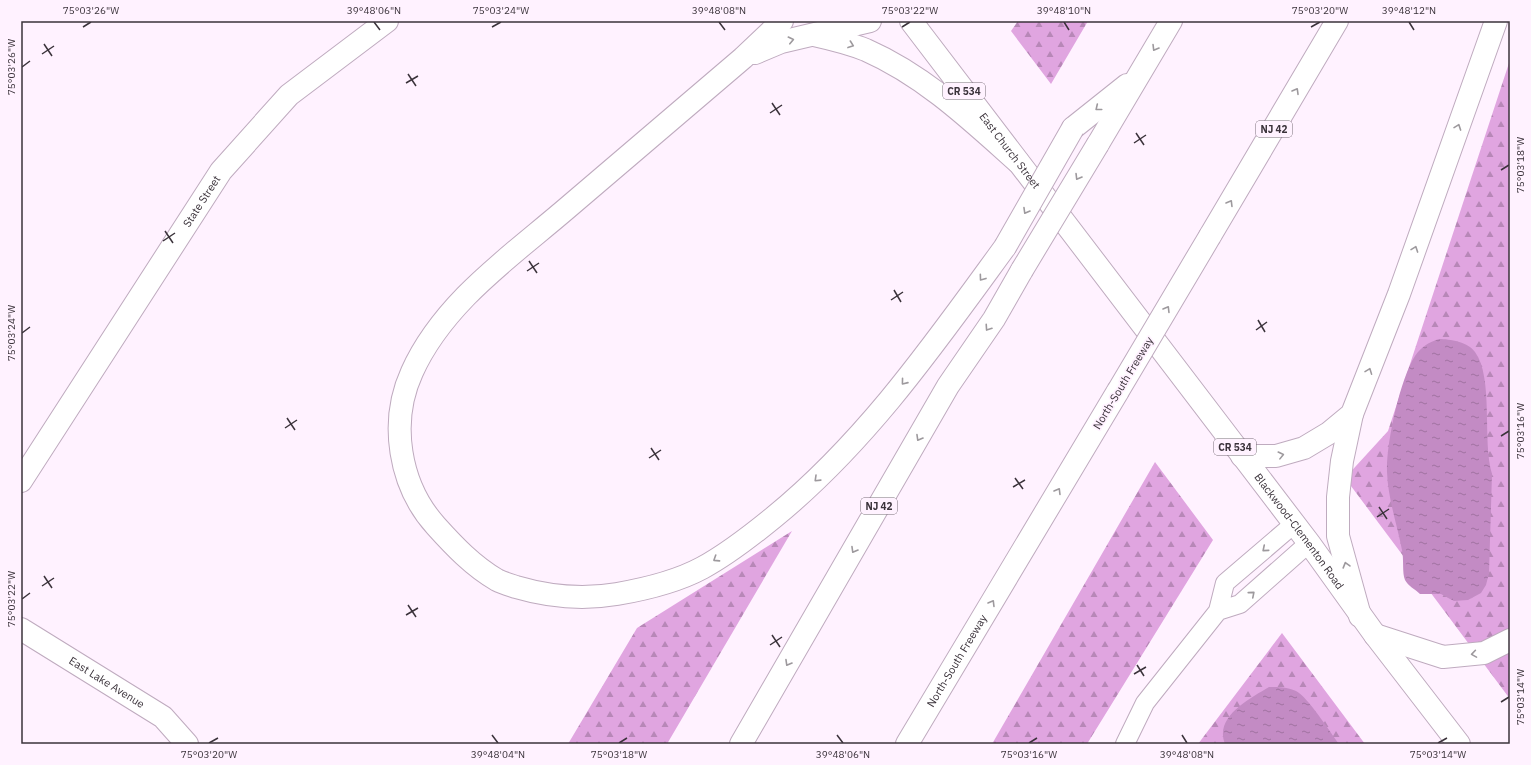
<svg xmlns="http://www.w3.org/2000/svg" width="1531" height="765" viewBox="0 0 1531 765" font-family="'IBM Plex Sans',sans-serif">
<defs>
<pattern id="forest-firs" width="22" height="20" patternUnits="userSpaceOnUse"><rect width="22" height="20" fill="#e0a5e0"/><path d="M5 1l3.5 6h-7zM16 11l3.5 6h-7z" fill="#b787b7"/></pattern>
<pattern id="water-ripples" width="26" height="14" patternUnits="userSpaceOnUse"><rect width="26" height="14" fill="#c38bc4"/><path d="M2 4q2-2 4 0t4 0M15 11q2-2 4 0t4 0" fill="none" stroke="#a072a0"/></pattern>
</defs>
<rect width="100%" height="100%" fill="#fff2ff"/>
<!-- forest -->
<path fill="url(#forest-firs)" d="M 1018,21 L 1088,21 L 1051,84 L 1011,31 Z
M 1510,60 L 1510,699 L 1345,478 L 1388,431 Z
M 1155,462 L 1213,540 L 1087,744 L 992,744 Z
M 792,531 L 667,744 L 568,744 L 637,628 Z
M 1282,633 L 1365,744 L 1198,744 Z"/>
<!-- water -->
<path fill="url(#water-ripples)" d="M 1439,339 C 1450,339 1468,342 1475,352 C 1494,378 1482,441 1492,474 L 1489,573 L 1486,585 L 1481,593 L 1468,600 L 1454,601 L 1441,594 L 1420,594 C 1415,589 1408,586 1405,580 C 1402,573 1404,559 1402,550 C 1397,524 1388,499 1387,472 C 1386,444 1400,379 1415,356 C 1421,347 1429,342 1439,339 Z
M 1269,687 C 1278,687 1287,687 1296,691 C 1308,697 1330,732 1339,744 L 1225,744 C 1214,717 1249,699 1269,687 Z"/>
<g fill="none" stroke-linecap="round" stroke-linejoin="round">
<defs>
<path id="service" d="M 1218,611 L 1240,604 L 1309,543
M 1125,744 L 1145,703 L 1218,611 L 1225,583 L 1294,524"/>
<g id="minor">
<path id="s1" d="M 21,481 L 221,171 L 289,95 L 387,21"/>
<path id="s2" d="M 21,629 L 163,717 L 187,744"/>
</g>
<g id="primary">
<path id="s3" d="M 911,21 L 1309,543 L 1375,635 L 1459,744"/>
<path d="M 1375,635 L 1443,657 L 1484,653 L 1510,640"/>
</g>
<g id="motorway">
<path d="M 782,21 L 743,58 C 684,108 625,158 566,209 C 510,257 443,303 412,372 C 389,422 399,485 436,526 C 454,546 473,566 497,580 C 503,583 510,585 516,587 C 550,597 582,600 617,594 C 646,589 676,582 702,568 C 728,554 752,535 774,517 C 867,441 935,343 1005,247"/>
<path d="M 814,35 C 832,39 849,43 866,50 C 925,76 971,120 1018,162"/>
<path d="M 755,53 L 781,42 L 870,21"/>
<path d="M 1073,128 L 1127,85"/>
<path d="M 1098,144 L 1171,21"/>
<path d="M 1210,236 L 1337,21"/>
<path d="M 1352,414 L 1342,461 L 1338,497 L 1338,536 L 1360,616"/>
<path d="M 1242,456 L 1276,456 L 1304,448 L 1329,433 L 1352,414 L 1399,294 L 1496,21"/>
<path d="M 741,744 L 948,386 L 994,319 L 1022,270"/>
<path id="s4" d="M 907,744 L 1118,391"/>
</g>
</defs>
<!-- service casing -->
<use href="#service" stroke="#bfabbf" stroke-width="20"/>
<!-- minor casing -->
<use href="#minor" stroke="#bfabbf" stroke-width="24"/>
<!-- primary casing -->
<use href="#primary" stroke="#bfabbf" stroke-width="24"/>
<!-- motorway casing -->
<use href="#motorway" stroke="#bfabbf" stroke-width="24"/>
<!-- service -->
<use href="#service" stroke="#fff" stroke-width="18"/>
<!-- minor -->
<use href="#minor" stroke="#fff" stroke-width="22"/>
<!-- primary -->
<use href="#primary" stroke="#fff" stroke-width="22"/>
<!-- motorway -->
<use href="#motorway" stroke="#fff" stroke-width="22"/>
<defs>
<path id="motorway-bridge" d="M 1005,247 L 1073,128
M 1022,270 L 1098,144
M 1118,391 L 1210,236"/>
</defs>
<!-- motorway-bridge casing -->
<use href="#motorway-bridge" stroke="#bfabbf" stroke-width="24" stroke-linecap="butt"/>
<!-- motorway-bridge -->
<use href="#motorway-bridge" stroke="#fff" stroke-width="22"/>
</g>
<!-- one-way arrows -->
<defs><path id="oneway-chevron" d="M-2-3.5L2.5 0L-2 3.5" fill="none" stroke-width="1.6" stroke-linecap="round" stroke-linejoin="round"/></defs>
<g stroke="#9d999d">
<use href="#oneway-chevron" transform="translate(791 40) rotate(-13)"/>
<use href="#oneway-chevron" transform="translate(851 45) rotate(20)"/>
<use href="#oneway-chevron" transform="translate(1155 48) rotate(121)"/>
<use href="#oneway-chevron" transform="translate(1296 91) rotate(-60)"/>
<use href="#oneway-chevron" transform="translate(1098 108) rotate(141)"/>
<use href="#oneway-chevron" transform="translate(1458 127) rotate(-70)"/>
<use href="#oneway-chevron" transform="translate(1078 177) rotate(121)"/>
<use href="#oneway-chevron" transform="translate(1230 203) rotate(-59)"/>
<use href="#oneway-chevron" transform="translate(1026 211) rotate(120)"/>
<use href="#oneway-chevron" transform="translate(1415 249) rotate(-70)"/>
<use href="#oneway-chevron" transform="translate(982 278) rotate(126)"/>
<use href="#oneway-chevron" transform="translate(1167 309) rotate(-59)"/>
<use href="#oneway-chevron" transform="translate(988 328) rotate(124)"/>
<use href="#oneway-chevron" transform="translate(1369 371) rotate(-69)"/>
<use href="#oneway-chevron" transform="translate(904 382) rotate(129)"/>
<use href="#oneway-chevron" transform="translate(919 438) rotate(120)"/>
<use href="#oneway-chevron" transform="translate(1281 455) rotate(-14)"/>
<use href="#oneway-chevron" transform="translate(817 479) rotate(136)"/>
<use href="#oneway-chevron" transform="translate(1058 491) rotate(-59)"/>
<use href="#oneway-chevron" transform="translate(1265 549) rotate(140)"/>
<use href="#oneway-chevron" transform="translate(854 550) rotate(120)"/>
<use href="#oneway-chevron" transform="translate(716 559) rotate(147)"/>
<use href="#oneway-chevron" transform="translate(1346 565) rotate(-106)"/>
<use href="#oneway-chevron" transform="translate(1252 594) rotate(-41)"/>
<use href="#oneway-chevron" transform="translate(992 603) rotate(-59)"/>
<use href="#oneway-chevron" transform="translate(1474 654) rotate(171)"/>
<use href="#oneway-chevron" transform="translate(788 663) rotate(120)"/>
</g>
<!-- ticks -->
<path fill="none" stroke="#3b333b" stroke-width="1.5" d="M 374,22 L 380,30M 719,22 L 725,30M 1064,22 L 1069,30M 1409,22 L 1414,30M 83,27 L 91,22M 492,27 L 501,22M 902,27 L 910,22M 1311,27 L 1320,22M 44,44 L 52,56M 42,54 L 54,46M 22,67 L 30,61M 408,74 L 416,86M 406,83 L 418,76M 772,103 L 780,115M 770,113 L 782,105M 1136,133 L 1144,145M 1134,143 L 1146,135M 1501,170 L 1509,165M 165,231 L 173,243M 163,241 L 175,233M 529,261 L 537,273M 527,271 L 539,263M 894,290 L 901,302M 891,300 L 903,292M 1258,320 L 1265,332M 1256,330 L 1267,322M 22,333 L 30,327M 287,418 L 295,430M 285,428 L 297,420M 1501,436 L 1509,431M 651,448 L 659,460M 649,458 L 661,450M 1015,478 L 1023,489M 1013,487 L 1025,480M 1379,507 L 1387,519M 1377,517 L 1389,509M 44,576 L 52,588M 42,586 L 54,578M 22,599 L 30,593M 408,605 L 416,617M 406,615 L 418,608M 772,635 L 780,647M 770,645 L 782,637M 1137,665 L 1144,676M 1134,674 L 1146,667M 1501,702 L 1509,697M 492,735 L 498,743M 837,735 L 843,743M 1182,735 L 1187,743M 209,743 L 218,738M 619,743 L 627,738M 1029,743 L 1037,738M 1438,743 L 1447,738"/>
<g text-anchor="middle" stroke-width="3.5" stroke-linejoin="round" paint-order="stroke">
<!-- shield labels -->
<g fill="#fff2ff" stroke="#766c76" stroke-width="1">
<rect x="943" y="83" width="42" height="16" rx="3"/>
<rect x="1256" y="121" width="36" height="16" rx="3"/>
<rect x="1214" y="439" width="42" height="16" rx="3"/>
<rect x="861" y="498" width="36" height="16" rx="3"/>
</g>
<g font-size="10" font-weight="bold" fill="#3b333b">
<text x="964" y="95">CR 534</text>
<text x="1274" y="133">NJ 42</text>
<text x="1235" y="451">CR 534</text>
<text x="879" y="510">NJ 42</text>
</g>
<!-- street labels -->
<g font-size="11" fill="#3b333b" stroke="#fff2ff">
<text dy="4" stroke="none"><textPath href="#s3" startOffset="163">East Church Street</textPath></text>
<text dy="4" stroke="none"><textPath href="#s1" startOffset="333">State Street</textPath></text>
<text transform="translate(1123 383) rotate(-59)" y="4">North-South Freeway</text>
<text dy="4" stroke="none"><textPath href="#s3" startOffset="641">Blackwood-Clementon Road</textPath></text>
<text dy="4" stroke="none"><textPath href="#s4" startOffset="97">North-South Freeway</textPath></text>
<text dy="4" stroke="none"><textPath href="#s2" startOffset="101">East Lake Avenue</textPath></text>
</g>
</g>
<!-- border -->
<rect width="1531" height="765" fill="none" stroke="#fff2ff" stroke-width="44"/>
<rect x="22" y="22" width="1487" height="721" fill="none" stroke="#3b333b" stroke-width="1.5"/>
<g font-size="10" text-anchor="middle" fill="#3b333b">
<text x="91" y="14">75°03'26"W</text>
<text x="374" y="14">39°48'06"N</text>
<text x="501" y="14">75°03'24"W</text>
<text x="719" y="14">39°48'08"N</text>
<text x="910" y="14">75°03'22"W</text>
<text x="1064" y="14">39°48'10"N</text>
<text x="1320" y="14">75°03'20"W</text>
<text x="1409" y="14">39°48'12"N</text>
<text transform="translate(11 67) rotate(-90)" y="4">75°03'26"W</text>
<text transform="translate(1520 165) rotate(-90)" y="4">75°03'18"W</text>
<text transform="translate(11 333) rotate(-90)" y="4">75°03'24"W</text>
<text transform="translate(1520 431) rotate(-90)" y="4">75°03'16"W</text>
<text transform="translate(11 599) rotate(-90)" y="4">75°03'22"W</text>
<text transform="translate(1520 697) rotate(-90)" y="4">75°03'14"W</text>
<text x="209" y="758">75°03'20"W</text>
<text x="498" y="758">39°48'04"N</text>
<text x="619" y="758">75°03'18"W</text>
<text x="843" y="758">39°48'06"N</text>
<text x="1029" y="758">75°03'16"W</text>
<text x="1187" y="758">39°48'08"N</text>
<text x="1438" y="758">75°03'14"W</text>
</g>
</svg>
